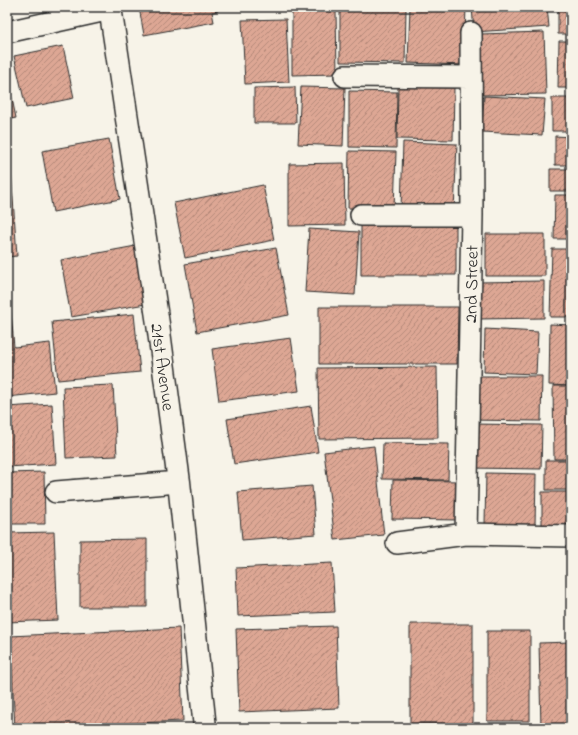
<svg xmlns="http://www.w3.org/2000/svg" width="578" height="735" viewBox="0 0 578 735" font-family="'Indie Flower',sans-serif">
<defs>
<pattern id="building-hatch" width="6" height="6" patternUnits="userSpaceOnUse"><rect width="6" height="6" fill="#dda794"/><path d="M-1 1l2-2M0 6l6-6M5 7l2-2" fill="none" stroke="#b38879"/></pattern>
</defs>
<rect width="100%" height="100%" fill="#f7f3e8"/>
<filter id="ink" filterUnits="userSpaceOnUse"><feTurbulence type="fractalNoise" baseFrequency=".025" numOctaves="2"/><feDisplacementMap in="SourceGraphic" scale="8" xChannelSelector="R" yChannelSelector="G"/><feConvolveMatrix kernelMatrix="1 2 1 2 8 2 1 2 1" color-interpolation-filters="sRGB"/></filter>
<g filter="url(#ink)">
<!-- building -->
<path fill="url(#building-hatch)" stroke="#2b2b2b" d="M 139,7 L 217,7 L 218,11 L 212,12 L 214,22 L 144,35 Z
M 340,7 L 406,7 L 405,63 L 340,62 Z
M 410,7 L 466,7 L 464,65 L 408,63 Z
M 472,7 L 547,7 L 549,27 L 474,32 Z
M 558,7 L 571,7 L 571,34 L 558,34 Z
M 292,11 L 336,11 L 337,74 L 292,75 Z
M 286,19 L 289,82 L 245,84 L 242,20 Z
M 544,32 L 546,94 L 482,95 L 480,34 Z
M 559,41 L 571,41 L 571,88 L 558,88 Z
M 63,46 L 74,98 L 26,108 L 14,56 Z
M 7,74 L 16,118 L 7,120 Z
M 295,87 L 296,123 L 254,123 L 254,88 Z
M 301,87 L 345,88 L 343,146 L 298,144 Z
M 398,87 L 454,88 L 453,140 L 397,139 Z
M 349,91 L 397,92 L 396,148 L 349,147 Z
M 484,96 L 545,99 L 542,135 L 482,132 Z
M 552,98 L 571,98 L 571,131 L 552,131 Z
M 555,136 L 571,137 L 571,165 L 555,165 Z
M 109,139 L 120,199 L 53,212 L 42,151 Z
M 403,142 L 457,144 L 454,211 L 401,209 Z
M 349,151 L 396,152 L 394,209 L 348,208 Z
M 10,155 L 17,256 L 7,257 L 7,156 Z
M 344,163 L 345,225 L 289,226 L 289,164 Z
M 550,169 L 571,169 L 571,191 L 550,191 Z
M 263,185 L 274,240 L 185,258 L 174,203 Z
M 555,195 L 571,195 L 571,239 L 554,239 Z
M 361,220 L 456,220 L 456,275 L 361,275 Z
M 309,229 L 359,232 L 355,295 L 305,292 Z
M 486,234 L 545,234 L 545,276 L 486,276 Z
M 141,245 L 151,303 L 71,317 L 61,260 Z
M 276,248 L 289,315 L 197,332 L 185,264 Z
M 552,249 L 571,249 L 571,317 L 550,317 Z
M 544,281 L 544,318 L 477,319 L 477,282 Z
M 7,289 L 9,289 L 14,347 L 50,343 L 55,392 L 7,397 Z
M 319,307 L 458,307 L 457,364 L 319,364 Z
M 134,314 L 140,372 L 58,380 L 52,322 Z
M 550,324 L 571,325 L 571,386 L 549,385 Z
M 485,329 L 538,332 L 536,374 L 484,372 Z
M 291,338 L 299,391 L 219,401 L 212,349 Z
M 437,367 L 438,438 L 319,439 L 318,368 Z
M 469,376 L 542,376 L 541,421 L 469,420 Z
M 113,385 L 117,456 L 66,458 L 63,387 Z
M 553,386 L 571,386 L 571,459 L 554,459 Z
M 52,404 L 56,464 L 7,467 L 7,407 Z
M 311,406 L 318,452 L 234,464 L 227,419 Z
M 471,424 L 542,425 L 541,469 L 470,468 Z
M 383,443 L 449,444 L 448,480 L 382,479 Z
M 374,446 L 384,535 L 335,540 L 324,452 Z
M 546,460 L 571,460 L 571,490 L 546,490 Z
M 44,472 L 45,524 L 7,524 L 7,473 Z
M 486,473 L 536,474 L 535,525 L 485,524 Z
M 393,480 L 460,481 L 459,520 L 392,519 Z
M 312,486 L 316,534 L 242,540 L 238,492 Z
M 542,492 L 571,492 L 571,528 L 542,528 Z
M 54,532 L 58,620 L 7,622 L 7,533 Z
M 147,539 L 147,607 L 80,607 L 80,540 Z
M 332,563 L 335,612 L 238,616 L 236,568 Z
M 410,624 L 473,624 L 473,724 L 410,724 Z
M 336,626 L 339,708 L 239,712 L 236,629 Z
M 179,628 L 183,721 L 15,728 L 10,636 Z
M 487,631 L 530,631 L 530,721 L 487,721 Z
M 571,642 L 571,728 L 541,728 L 539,643 Z"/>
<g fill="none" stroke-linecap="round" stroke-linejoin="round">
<defs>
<path id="street" d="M 7,32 L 111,9
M 345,76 L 471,77
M 361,215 L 472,215
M 56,492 L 179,482
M 466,534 L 472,215 L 471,33
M 397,543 L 466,534 L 571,536"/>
<path id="secondary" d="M 110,7 L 158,324 L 179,482 L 205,728"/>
</defs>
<!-- street casing -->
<use href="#street" stroke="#2b2b2b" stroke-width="24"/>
<!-- secondary casing -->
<use href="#secondary" stroke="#2b2b2b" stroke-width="25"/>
<!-- street -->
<use href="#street" stroke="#f7f3e8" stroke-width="21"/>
<!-- secondary -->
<use href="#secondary" stroke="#f7f3e8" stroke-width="22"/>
</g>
</g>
<g text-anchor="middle" stroke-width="3" stroke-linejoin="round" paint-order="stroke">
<!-- street labels -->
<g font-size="18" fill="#2b2b2b" stroke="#f7f3e8">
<text transform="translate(471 284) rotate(-89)" y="6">2nd Street</text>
<text transform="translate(163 367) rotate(82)" y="6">21st Avenue</text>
</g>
</g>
<!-- margin -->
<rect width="578" height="735" fill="none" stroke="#f7f3e8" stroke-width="24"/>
<rect x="12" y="12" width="554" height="711" fill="none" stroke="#2b2b2b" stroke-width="1.5" filter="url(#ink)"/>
</svg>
